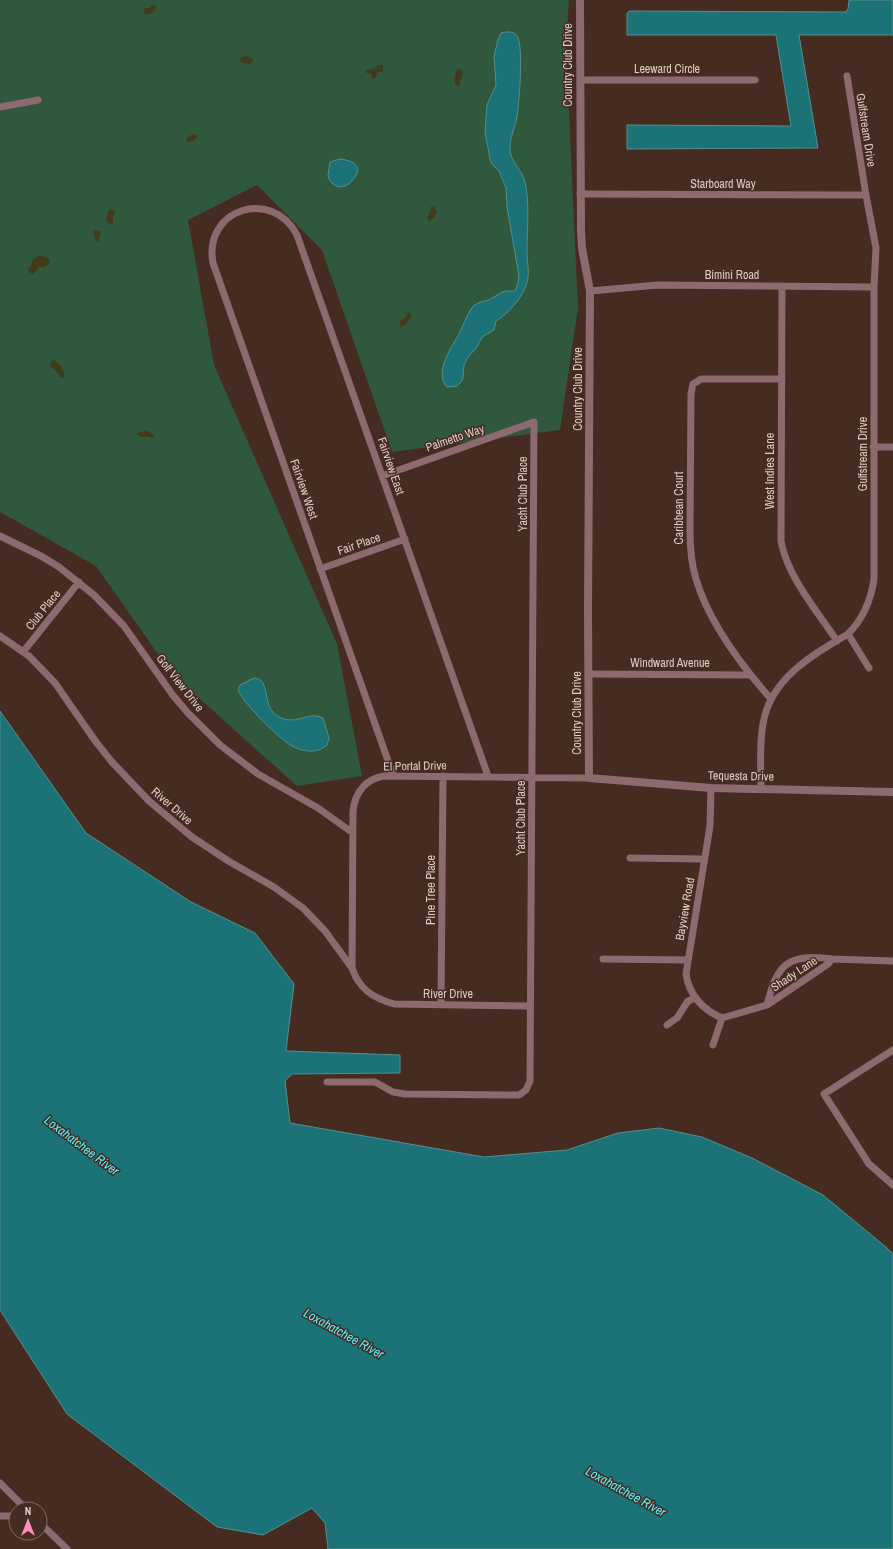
<svg xmlns="http://www.w3.org/2000/svg" width="893" height="1549" viewBox="0 0 893 1549" font-family="'Archivo Narrow',sans-serif">
<rect width="100%" height="100%" fill="#462b21"/>
<!-- green -->
<path fill="#30583d" d="M 0,0 L 569,0 L 566,47 L 578,308 L 560,430 L 392,452 L 322,250 L 257,185 L 188,220 L 214,365 L 337,644 L 362,776 L 297,786 L 172,674 L 96,566 L 0,512 Z"/>
<!-- sand -->
<path fill="#423a1a" d="M 152,5 L 156,6 L 155,11 L 149,14 L 144,14 L 145,8 L 150,8 Z
M 245,56 L 252,58 L 253,62 L 249,64 L 241,62 L 240,58 Z
M 378,65 L 383,65 L 383,72 L 378,72 L 375,78 L 372,79 L 371,73 L 366,73 L 366,70 L 374,69 Z
M 461,69 L 463,73 C 462,77 460,80 460,85 L 457,86 C 453,82 455,74 457,70 Z
M 193,134 L 197,135 L 197,138 L 190,142 L 187,142 L 186,138 Z
M 431,206 L 434,207 L 437,212 L 434,218 L 429,221 L 427,217 L 431,211 Z
M 109,210 L 113,210 L 115,212 L 113,217 L 113,222 L 112,224 L 108,223 L 106,218 Z
M 93,230 L 97,230 L 101,232 L 98,242 L 95,240 L 95,235 L 93,233 Z
M 39,255 L 48,258 L 50,261 L 49,264 L 44,267 L 39,267 L 33,274 L 29,272 L 28,268 L 31,267 L 32,261 Z
M 408,313 L 411,313 L 411,317 L 405,325 L 400,327 L 400,321 L 406,317 Z
M 53,360 C 59,362 66,372 64,378 L 61,378 L 58,373 L 50,366 L 51,361 Z
M 145,430 L 154,435 L 154,438 L 148,437 L 141,437 L 137,434 L 139,432 L 142,432 Z"/>
<!-- water -->
<path fill="#1c7377" stroke="#568e8f" d="M 849,0 L 893,0 L 893,35 L 799,35 L 818,148 L 627,149 L 627,125 L 791,126 L 776,35 L 627,35 L 627,13 L 629,11 L 846,12 L 848,9 Z
M 506,32 C 511,32 514,32 517,36 C 524,45 519,104 517,117 C 515,127 510,137 510,147 C 509,161 522,169 525,182 C 530,204 527,229 527,252 C 527,262 530,272 527,282 C 524,296 508,314 496,321 L 494,330 L 482,337 L 477,347 L 468,357 L 464,365 L 463,378 L 461,382 L 457,386 L 447,387 C 433,372 453,346 460,332 C 464,323 467,315 473,306 L 480,302 L 489,300 L 502,292 L 506,291 L 515,291 L 518,283 L 519,276 L 507,207 L 506,188 L 499,171 L 492,164 L 490,159 L 485,132 L 487,105 L 496,85 L 494,56 L 498,40 L 501,33 Z
M 340,159 C 348,160 358,162 358,171 C 353,186 335,195 328,176 L 330,162 Z
M 254,678 C 271,679 262,705 276,715 C 296,728 307,710 323,718 L 329,738 L 327,745 C 317,754 303,752 292,746 C 278,738 244,704 238,690 L 240,685 Z
M 0,711 L 86,833 L 191,902 L 255,933 L 294,984 L 286,1051 L 400,1055 L 400,1073 L 292,1074 L 285,1081 L 290,1123 L 484,1157 L 567,1150 L 618,1133 L 659,1128 L 702,1137 L 752,1158 L 823,1195 L 887,1248 L 893,1254 L 893,1549 L 328,1549 L 325,1523 L 312,1508 L 263,1535 L 217,1527 L 67,1414 L 0,1310 Z"/>
<g fill="none" stroke-linecap="round" stroke-linejoin="round">
<!-- minor -->
<path stroke="#8c6a6f" stroke-width="7" d="M 580,80 L 755,80
M 0,107 L 38,100
M 580,194 L 866,195
M 782,286 L 781,541 C 787,576 817,611 837,641
M 590,291 L 658,285 L 874,287
M 873,447 L 893,447
M 0,536 L 41,556 L 59,567 L 94,595 L 124,626 L 172,694 L 187,712 L 220,745 L 258,774 L 318,808 L 353,833
M 320,569 L 405,539
M 848,634 L 869,668
M 0,636 L 29,656 L 55,683 L 96,742 L 112,762 L 149,801 L 192,837 L 230,862 L 274,887 L 303,908 L 325,931 L 352,968
M 23,652 L 79,582
M 589,674 L 750,675
M 771,699 C 741,665 709,623 696,579 C 691,563 690,547 690,530 L 691,394 L 693,384 L 701,379 L 782,379
M 393,775 L 213,263 C 203,209 272,187 297,235 L 488,776
M 711,788 L 710,826 L 686,974 C 689,995 703,1010 722,1018
M 761,788 C 761,767 759,745 763,724 C 770,679 812,655 848,634 C 863,619 871,600 874,579 L 874,287 L 876,248 L 866,195 L 847,76
M 630,858 L 704,859
M 603,959 L 687,960
M 441,1005 L 443,776
M 767,1005 C 777,964 788,953 832,959
M 530,1006 L 394,1004 C 373,998 359,989 352,968 L 353,811 C 355,792 366,779 384,776 L 589,778
M 667,1025 L 677,1018 L 688,1001 L 695,998
M 713,1045 L 722,1018 L 767,1005 L 828,964 L 832,959 L 893,961
M 893,1050 L 824,1094 L 869,1164 L 893,1185
M 327,1082 L 375,1082 L 393,1092 L 405,1094 L 519,1095 L 526,1090 L 530,1081 L 534,422 L 382,476
M 0,1483 L 26,1509
M 0,1516 L 16,1516
M 40,1523 L 67,1549"/>
<!-- tertiary -->
<path stroke="#8c6a6f" stroke-width="8" d="M 580,0 L 581,230 L 582,248 L 590,291 L 588,611 L 589,778 L 711,788 L 893,792"/>
</g>
<g text-anchor="middle" stroke-width="3" stroke-linejoin="round" paint-order="stroke">
<!-- street labels -->
<g font-size="12" fill="#dfcdc6" stroke="#462b21">
<text transform="translate(568 65) rotate(-90)" y="4">Country Club Drive</text>
<text x="667" y="73">Leeward Circle</text>
<text transform="translate(866 130) rotate(81)" y="4">Gulfstream Drive</text>
<text x="723" y="188">Starboard Way</text>
<text x="732" y="279">Bimini Road</text>
<text transform="translate(578 389) rotate(-90)" y="4">Country Club Drive</text>
<text transform="translate(455 438) rotate(-19)" y="4">Palmetto Way</text>
<text transform="translate(863 454) rotate(-90)" y="4">Gulfstream Drive</text>
<text transform="translate(391 466) rotate(71)" y="4">Fairview East</text>
<text transform="translate(770 471) rotate(-90)" y="4">West Indies Lane</text>
<text transform="translate(304 489) rotate(71)" y="4">Fairview West</text>
<text transform="translate(523 494) rotate(-90)" y="4">Yacht Club Place</text>
<text transform="translate(679 508) rotate(-90)" y="4">Caribbean Court</text>
<text transform="translate(359 544) rotate(-19)" y="4">Fair Place</text>
<text transform="translate(43 610) rotate(-51)" y="4">Club Place</text>
<text x="670" y="667">Windward Avenue</text>
<text transform="translate(180 683) rotate(52)" y="4">Golf View Drive</text>
<text transform="translate(577 713) rotate(-90)" y="4">Country Club Drive</text>
<text transform="translate(415 766) rotate(-1)" y="4">El Portal Drive</text>
<text transform="translate(741 776) rotate(1)" y="4">Tequesta Drive</text>
<text transform="translate(172 806) rotate(41)" y="4">River Drive</text>
<text transform="translate(521 818) rotate(-90)" y="4">Yacht Club Place</text>
<text transform="translate(431 890) rotate(-90)" y="4">Pine Tree Place</text>
<text transform="translate(685 909) rotate(-80)" y="4">Bayview Road</text>
<text transform="translate(794 974) rotate(-34)" y="4">Shady Lane</text>
<text x="448" y="998">River Drive</text>
</g>
<!-- water labels -->
<g font-size="13" font-style="italic" fill="#59f3fa" stroke="#462b21">
<text transform="translate(82 1145) rotate(37)" y="5">Loxahatchee River</text>
<text transform="translate(344 1333) rotate(29)" y="5">Loxahatchee River</text>
<text transform="translate(626 1491) rotate(29)" y="5">Loxahatchee River</text>
</g>
</g>
<!-- north arrow -->
<g transform="translate(28 1521)"><circle r="19" fill="#462b21" stroke="#836c63"/>
<path d="M0-3L7 15L0 10L-7 15Z" fill="#ff8eba"/>
<text y="-6" font-size="11" font-weight="bold" text-anchor="middle" fill="#dfcdc6">N</text>
</g>
</svg>
